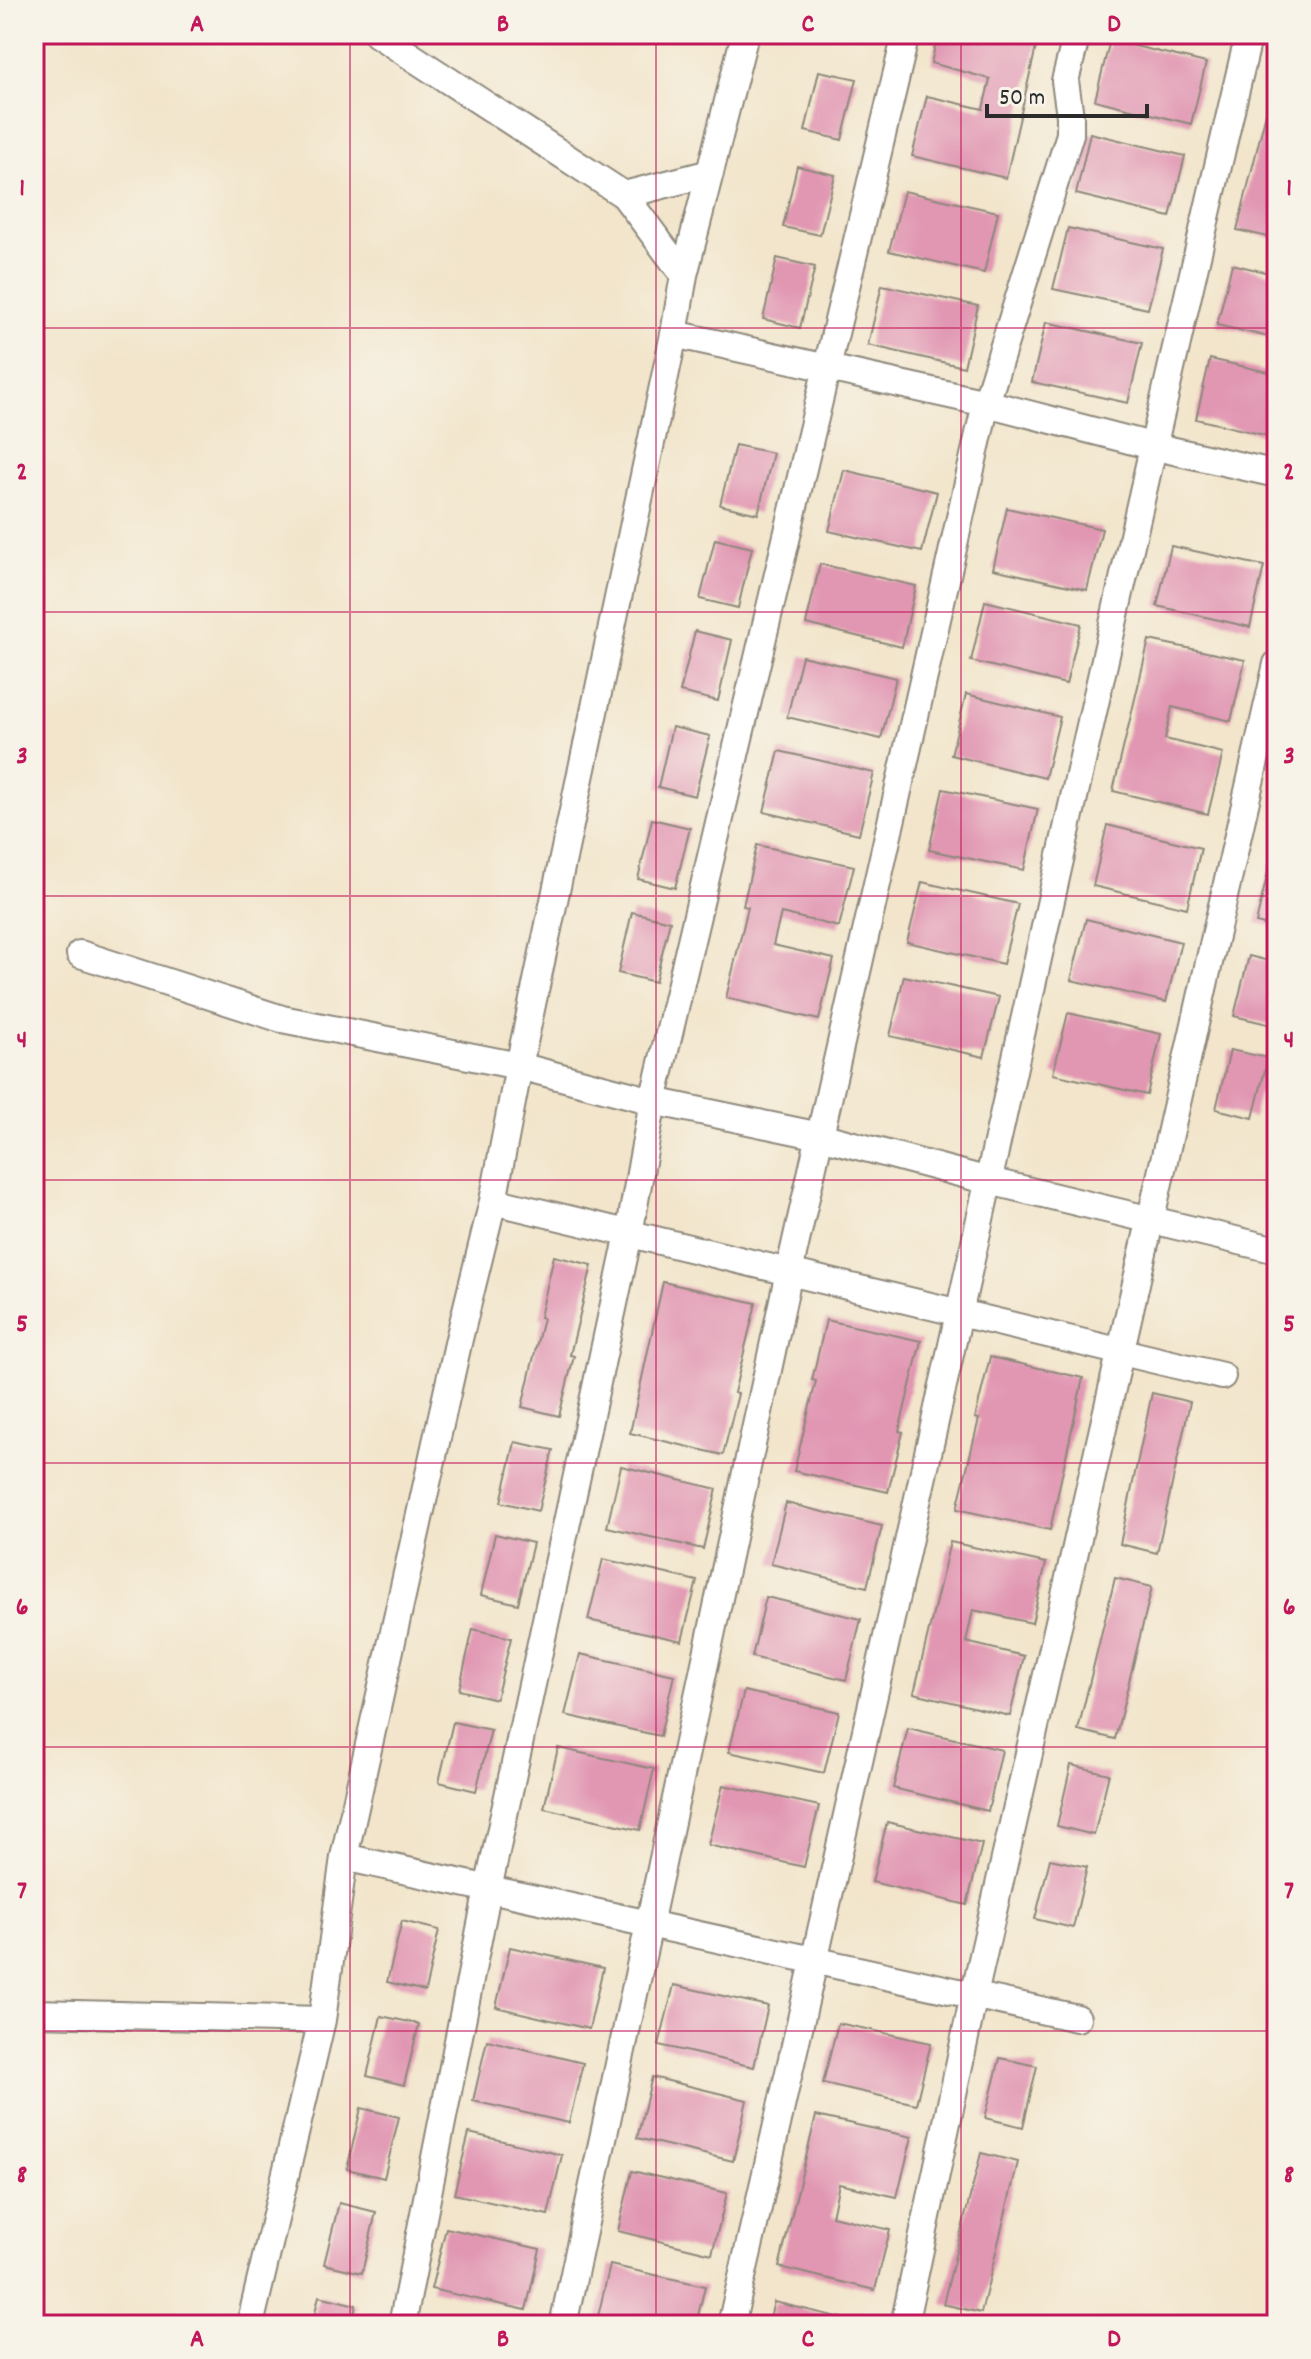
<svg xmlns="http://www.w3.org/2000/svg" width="1311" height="2359" viewBox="0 0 1311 2359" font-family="Dekko,sans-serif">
<rect width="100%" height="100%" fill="#f7f3e8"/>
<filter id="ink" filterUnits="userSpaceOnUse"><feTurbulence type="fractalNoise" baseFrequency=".0125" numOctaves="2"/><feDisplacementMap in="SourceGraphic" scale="16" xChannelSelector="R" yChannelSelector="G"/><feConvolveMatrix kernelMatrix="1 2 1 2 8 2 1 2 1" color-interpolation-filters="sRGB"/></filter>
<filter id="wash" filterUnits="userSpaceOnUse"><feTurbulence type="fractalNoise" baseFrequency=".006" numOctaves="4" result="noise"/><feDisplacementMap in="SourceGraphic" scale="32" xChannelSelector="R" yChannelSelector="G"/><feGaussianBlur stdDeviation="1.8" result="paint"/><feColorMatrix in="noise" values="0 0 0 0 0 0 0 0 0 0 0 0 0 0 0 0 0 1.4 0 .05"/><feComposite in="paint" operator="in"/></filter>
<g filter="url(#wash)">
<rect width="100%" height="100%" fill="#f2e5cb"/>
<g id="blocks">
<!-- building -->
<path fill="#e196b2" d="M 938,34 L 1039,34 L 1006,178 L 912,156 L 927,96 L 983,109 L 990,79 L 931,63 Z
M 1110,40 L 1206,63 L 1191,124 L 1095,100 Z
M 819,71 L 857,79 L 842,140 L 805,131 Z
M 1271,93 L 1277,94 L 1277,239 L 1237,230 Z
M 1090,133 L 1185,156 L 1170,217 L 1076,194 Z
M 797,166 L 835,175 L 820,235 L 783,227 Z
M 904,191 L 998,212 L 984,273 L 889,251 Z
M 1068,228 L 1163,249 L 1148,309 L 1053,289 Z
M 777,258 L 815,267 L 800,328 L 763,319 Z
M 1232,264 L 1277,275 L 1277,339 L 1217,325 Z
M 882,285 L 978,306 L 964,367 L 868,345 Z
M 1046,322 L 1142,343 L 1128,403 L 1032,382 Z
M 1210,359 L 1277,374 L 1277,438 L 1196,419 Z
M 735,445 L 773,453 L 758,514 L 720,505 Z
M 844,470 L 937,492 L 922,552 L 829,531 Z
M 1007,508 L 1102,529 L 1087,590 L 993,569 Z
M 715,539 L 752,548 L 738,608 L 700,599 Z
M 1171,546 L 1264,566 L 1250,627 L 1157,606 Z
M 820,564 L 916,586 L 902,647 L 806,624 Z
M 985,601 L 1081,624 L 1066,684 L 971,661 Z
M 695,631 L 732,640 L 718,701 L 680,692 Z
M 1149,640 L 1245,660 L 1231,721 L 1172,707 L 1165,739 L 1223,753 L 1208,814 L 1113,791 Z
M 802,656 L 896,678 L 881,739 L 787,717 Z
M 966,694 L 1060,717 L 1045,778 L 951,755 Z
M 672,727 L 710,736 L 695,796 L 658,787 Z
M 779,751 L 874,773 L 859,834 L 764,812 Z
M 943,789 L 1038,809 L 1024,870 L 929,850 Z
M 652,819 L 690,828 L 675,888 L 638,879 Z
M 1107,825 L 1201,848 L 1187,908 L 1093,886 Z
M 757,845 L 854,866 L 839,927 L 781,913 L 773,945 L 834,959 L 819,1020 L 726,998 L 748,907 L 743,906 Z
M 1270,863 L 1277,864 L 1277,928 L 1256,923 Z
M 922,882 L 1018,904 L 1003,964 L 907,942 Z
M 632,912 L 670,921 L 655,982 L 618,973 Z
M 1086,919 L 1181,942 L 1166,1002 L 1071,980 Z
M 1249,956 L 1277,963 L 1277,1004 L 1272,1025 L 1234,1016 Z
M 904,976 L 999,997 L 984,1057 L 890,1036 Z
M 1068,1013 L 1161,1034 L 1147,1095 L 1053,1074 Z
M 1230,1050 L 1268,1058 L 1253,1118 L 1216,1109 Z
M 554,1256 L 592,1265 L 570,1355 L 574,1356 L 559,1416 L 522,1407 L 543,1318 L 540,1317 Z
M 663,1282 L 756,1303 L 734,1393 L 738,1394 L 723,1455 L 630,1433 Z
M 826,1320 L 921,1341 L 899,1431 L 903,1432 L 888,1492 L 794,1471 L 816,1381 L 812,1380 Z
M 990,1357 L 1083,1378 L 1050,1530 L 957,1509 L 979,1419 L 975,1418 Z
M 1152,1393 L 1190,1402 L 1157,1553 L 1120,1544 Z
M 515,1442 L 553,1450 L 538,1511 L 501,1502 Z
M 621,1466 L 717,1489 L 703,1549 L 607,1527 Z
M 786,1503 L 882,1526 L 867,1587 L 771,1564 Z
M 495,1534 L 533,1543 L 518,1604 L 481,1595 Z
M 950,1542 L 1046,1563 L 1032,1623 L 973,1610 L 966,1642 L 1024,1656 L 1010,1716 L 914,1693 Z
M 603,1559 L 697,1581 L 682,1641 L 588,1620 Z
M 1115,1578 L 1152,1587 L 1115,1739 L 1078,1730 Z
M 766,1597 L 861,1619 L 846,1680 L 752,1657 Z
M 473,1629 L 511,1638 L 496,1699 L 459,1690 Z
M 580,1654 L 674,1675 L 660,1736 L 565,1715 Z
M 744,1691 L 839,1712 L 824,1773 L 729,1752 Z
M 453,1722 L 491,1730 L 476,1791 L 439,1782 Z
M 908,1728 L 1002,1750 L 988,1811 L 893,1788 Z
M 558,1748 L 654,1769 L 640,1830 L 544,1808 Z
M 1071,1765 L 1109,1774 L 1094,1835 L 1057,1826 Z
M 723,1785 L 819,1806 L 804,1867 L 708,1845 Z
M 887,1822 L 982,1844 L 967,1905 L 872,1882 Z
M 1050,1859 L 1087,1867 L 1073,1928 L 1035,1919 Z
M 402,1921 L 439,1930 L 425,1991 L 387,1982 Z
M 510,1947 L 603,1968 L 589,2029 L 496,2007 Z
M 674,1985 L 768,2006 L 754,2067 L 659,2045 Z
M 381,2016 L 419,2024 L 404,2085 L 367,2076 Z
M 838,2023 L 931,2043 L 916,2104 L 823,2083 Z
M 487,2040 L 583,2063 L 569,2123 L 473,2101 Z
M 1000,2058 L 1037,2066 L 1023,2127 L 985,2118 Z
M 652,2077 L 747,2100 L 733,2161 L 637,2138 Z
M 361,2108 L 399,2117 L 384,2178 L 347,2169 Z
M 816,2116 L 912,2137 L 897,2197 L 839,2184 L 832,2216 L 890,2230 L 875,2290 L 779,2267 Z
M 469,2133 L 562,2155 L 548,2215 L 454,2194 Z
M 981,2153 L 1018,2162 L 981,2313 L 943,2304 Z
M 632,2171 L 727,2193 L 712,2254 L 618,2231 Z
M 339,2203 L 376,2212 L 362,2273 L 324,2264 Z
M 446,2228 L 540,2249 L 526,2310 L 431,2289 Z
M 610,2265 L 705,2286 L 696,2325 L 596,2325 Z
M 319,2296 L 356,2305 L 352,2325 L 312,2325 Z
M 774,2302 L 842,2318 L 841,2325 L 768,2325 Z"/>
</g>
</g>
<g filter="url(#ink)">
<use href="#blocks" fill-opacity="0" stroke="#8e887b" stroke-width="2"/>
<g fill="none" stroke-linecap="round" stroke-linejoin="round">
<defs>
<path id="minor" d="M 377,34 L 624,195 L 684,275
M 624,195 L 710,173
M 674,334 L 986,403 L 1152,446 L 1277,474
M 80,954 L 282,1019 L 519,1066 L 653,1101 L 820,1136 L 989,1181 L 1277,1250
M 493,1201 L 1222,1376
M 344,1857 L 1077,2018
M 34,2013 L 322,2020
M 250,2325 L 322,2020 L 344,1857 L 459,1339 L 493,1201 L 519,1066 L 674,334 L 684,275 L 745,34
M 402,2325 L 488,1889 L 629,1234 L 653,1101 L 906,34
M 563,2325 L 789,1272 L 986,403 L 1070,134 L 1070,116 L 1065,81 L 1077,34
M 731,2325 C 908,1562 1069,796 1249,34
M 904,2325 L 974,1995 L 1277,664"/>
</defs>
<!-- minor casing -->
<use href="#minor" stroke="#8e887b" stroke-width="30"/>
<!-- minor -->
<use href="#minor" stroke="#fff" stroke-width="26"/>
</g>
</g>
<!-- grid -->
<path fill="none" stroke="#c2185b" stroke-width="2" stroke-opacity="0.55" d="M 350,34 L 350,2325M 656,34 L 656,2325M 961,34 L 961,2325M 34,328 L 1277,328M 34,612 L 1277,612M 34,896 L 1277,896M 34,1180 L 1277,1180M 34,1463 L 1277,1463M 34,1747 L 1277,1747M 34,2031 L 1277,2031"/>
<!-- margin -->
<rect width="1311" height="2359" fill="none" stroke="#f7f3e8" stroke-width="88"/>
<!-- scale -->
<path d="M987 104v12h160v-12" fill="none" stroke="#2b2b2b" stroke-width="4"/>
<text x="999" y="104" font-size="24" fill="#2b2b2b" stroke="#f7f3e8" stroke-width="6" paint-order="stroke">50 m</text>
<rect x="44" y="44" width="1223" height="2271" fill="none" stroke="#c2185b" stroke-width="3"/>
<g font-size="26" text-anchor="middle" font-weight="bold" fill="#c2185b">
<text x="197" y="31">A</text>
<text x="503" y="31">B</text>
<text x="808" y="31">C</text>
<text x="1114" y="31">D</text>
<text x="22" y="195">1</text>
<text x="1289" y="195">1</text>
<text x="22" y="479">2</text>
<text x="1289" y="479">2</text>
<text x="22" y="763">3</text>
<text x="1289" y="763">3</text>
<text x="22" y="1047">4</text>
<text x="1289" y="1047">4</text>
<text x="22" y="1331">5</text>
<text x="1289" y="1331">5</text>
<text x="22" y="1614">6</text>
<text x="1289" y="1614">6</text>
<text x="22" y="1898">7</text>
<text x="1289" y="1898">7</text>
<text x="22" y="2182">8</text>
<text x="1289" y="2182">8</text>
<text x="197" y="2346">A</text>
<text x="503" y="2346">B</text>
<text x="808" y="2346">C</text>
<text x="1114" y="2346">D</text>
</g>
</svg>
